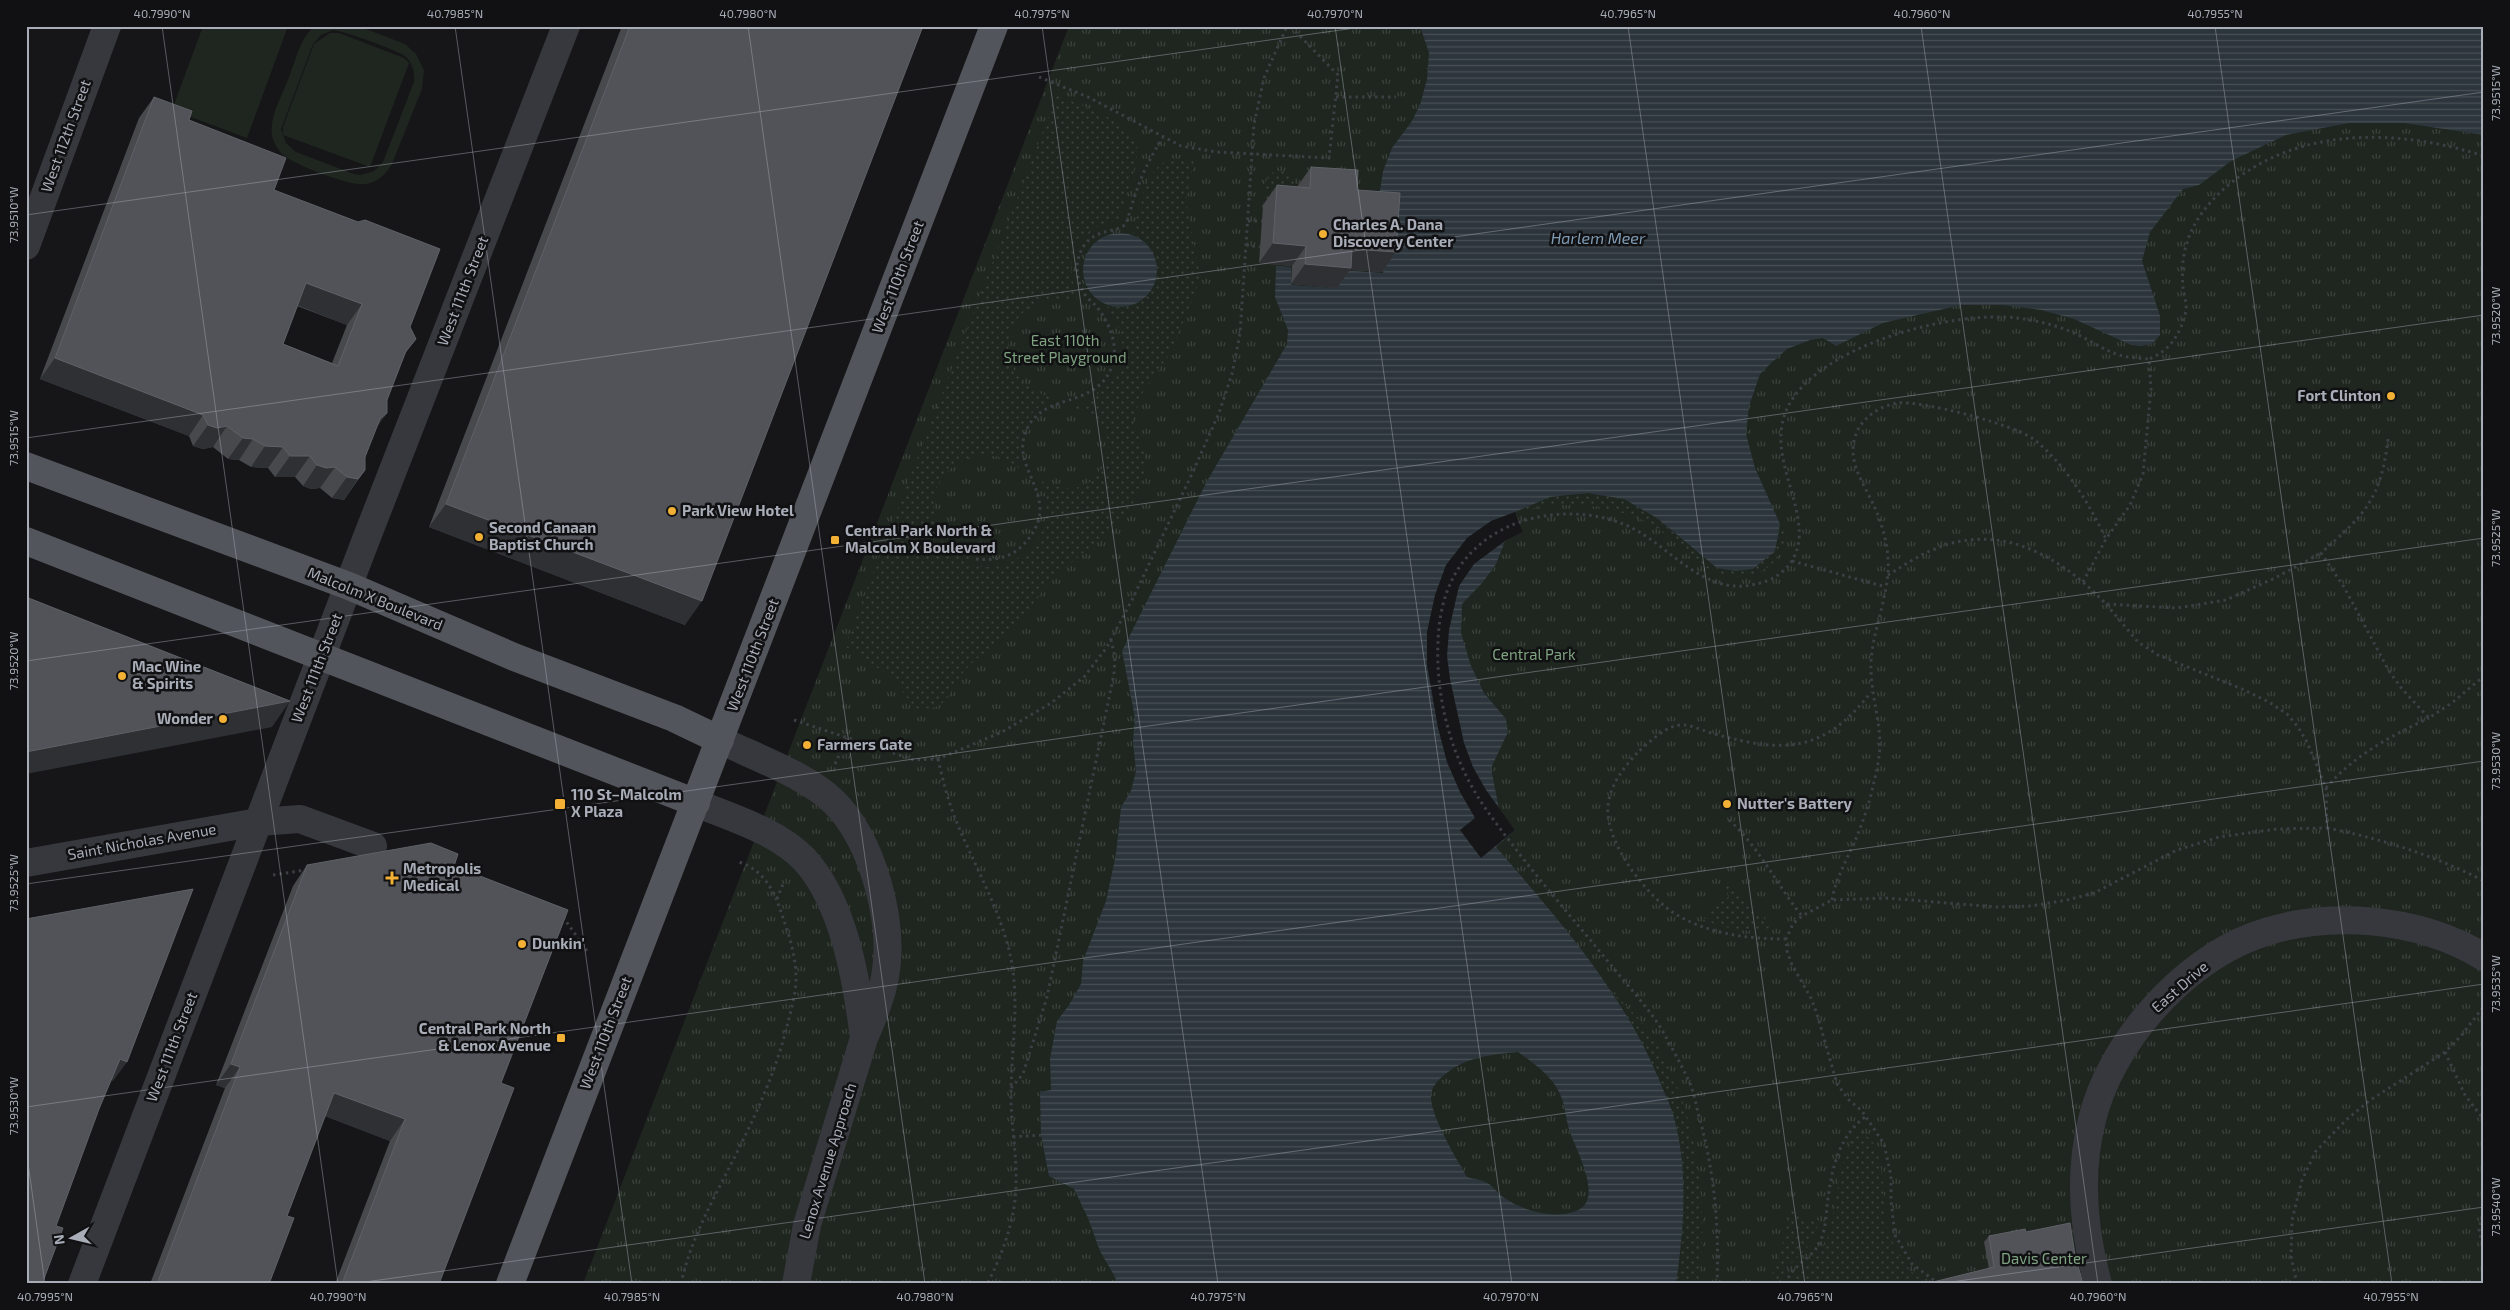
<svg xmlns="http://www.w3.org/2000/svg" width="2510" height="1310" viewBox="0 0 2510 1310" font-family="'Exo 2',sans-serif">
<defs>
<pattern id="park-tufts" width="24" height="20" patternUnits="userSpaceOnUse" patternTransform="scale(1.25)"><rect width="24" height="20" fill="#1e261f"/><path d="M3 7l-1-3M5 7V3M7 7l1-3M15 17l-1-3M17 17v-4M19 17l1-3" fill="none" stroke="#3c433d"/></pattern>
<pattern id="garden-dots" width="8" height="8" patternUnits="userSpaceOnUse" patternTransform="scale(1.25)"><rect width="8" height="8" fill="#1e261f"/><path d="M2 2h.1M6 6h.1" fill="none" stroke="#3c433d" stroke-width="1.8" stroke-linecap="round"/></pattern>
<pattern id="water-rules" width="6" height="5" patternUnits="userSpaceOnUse" patternTransform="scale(1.25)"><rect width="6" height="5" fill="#2c353c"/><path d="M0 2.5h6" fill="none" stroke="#485056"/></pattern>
</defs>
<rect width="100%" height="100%" fill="#161618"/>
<!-- grass -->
<path fill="#1e261f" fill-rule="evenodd" d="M 203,26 L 288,26 L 247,138 L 172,110 Z
M 315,26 L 358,26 L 405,44 L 416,54 L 424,70 L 422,89 L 392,164 C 386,174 378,182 366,184 C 351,187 295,165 283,155 C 278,150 273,142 272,135 C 269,116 283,94 289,77 C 296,60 300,37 315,26 ZM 333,30 C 344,31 398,50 406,57 C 413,64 415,73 414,82 L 383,162 L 374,171 L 361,175 L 354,174 L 296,152 L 286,143 L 281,129 L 313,44 L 321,35 Z
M 330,33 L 339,33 L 404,58 L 409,63 L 370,167 L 283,135 L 283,127 L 314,44 Z"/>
<!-- park -->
<path fill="url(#park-tufts)" d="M 1069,26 L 2484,26 L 2484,1284 L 583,1284 Z"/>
<!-- garden -->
<path fill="url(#garden-dots)" d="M 1057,95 C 1079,105 1116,117 1132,134 C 1138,140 1138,149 1137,156 C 1135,176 1123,198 1120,220 C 1073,228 1063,259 1078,301 C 1002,283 980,380 1054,398 C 1021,415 1016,433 1020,469 C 971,428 906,490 946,536 C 953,544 960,550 971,553 L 969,565 C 1001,574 1039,554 1046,519 C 1048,505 1045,491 1041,478 C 1097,520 1142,423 1074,408 C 1122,386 1138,350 1106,305 L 1119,308 C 1128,302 1146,296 1152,287 C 1166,268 1150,244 1133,235 C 1136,215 1146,170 1166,161 C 1174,157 1185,159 1194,160 L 1186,201 L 1200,276 L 1195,295 L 1169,355 L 1143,392 L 1133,419 C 1142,449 1152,458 1139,491 C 1128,521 1082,552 1058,575 C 1039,592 1027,615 1009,633 C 996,646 979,655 966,669 C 946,692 952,712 915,708 L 891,677 L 845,646 Z
M 1277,171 C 1290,172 1292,176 1297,187 L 1263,205 L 1265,184 L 1269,174 Z
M 1588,493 L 1624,499 L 1657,518 L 1686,544 L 1778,542 L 1780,524 L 1787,538 C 1782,555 1773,567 1756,573 C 1703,591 1681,534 1638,518 C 1594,502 1559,502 1515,512 L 1550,497 Z
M 1724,883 L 1762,914 L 1769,928 C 1749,935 1721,927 1702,919 L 1711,918 L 1711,905 L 1729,897 Z
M 1608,988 C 1621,1001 1637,1015 1648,1030 C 1697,1105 1709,1196 1699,1284 L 1676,1284 L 1682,1245 L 1684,1179 Z
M 1861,1130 L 1876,1146 L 1882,1173 L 1887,1228 L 1895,1248 L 1908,1269 L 1927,1284 L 1794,1284 C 1798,1266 1819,1258 1826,1242 C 1838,1212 1837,1149 1861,1130 Z
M 1792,1207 C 1800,1217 1806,1223 1819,1220 C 1818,1226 1816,1234 1813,1239 C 1804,1256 1784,1264 1778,1284 L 1768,1284 L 1778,1260 Z"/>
<!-- water -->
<path fill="url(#water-rules)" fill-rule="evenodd" d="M 1420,26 L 2484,26 L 2484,135 L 2404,123 L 2349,123 L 2286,135 L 2231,161 L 2199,185 L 2183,189 L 2150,232 L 2142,261 L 2160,316 L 2160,335 L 2152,344 L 2141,346 L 2131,345 L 2074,319 L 2041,310 L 2003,305 L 1961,305 L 1883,323 L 1836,346 L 1823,338 L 1810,340 L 1787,349 L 1768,366 L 1760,374 L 1749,406 L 1746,434 L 1755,468 L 1780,524 L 1775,551 L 1753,569 L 1735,571 L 1717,568 L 1657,518 L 1624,499 L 1587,493 L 1550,497 L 1515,512 L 1523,532 L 1505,541 L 1496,564 L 1483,582 L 1462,604 L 1461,633 L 1471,666 L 1484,693 L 1506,719 L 1508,732 L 1491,768 L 1499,809 L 1515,830 L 1496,847 C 1558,919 1624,993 1660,1082 C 1664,1093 1670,1103 1673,1114 C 1689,1169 1684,1228 1676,1284 L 1119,1284 L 1100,1251 L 1088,1218 L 1074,1189 L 1049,1176 L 1041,1135 L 1040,1092 L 1051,1090 L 1050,1059 L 1057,1021 L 1069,1005 L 1081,984 L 1083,961 L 1106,901 L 1116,854 L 1121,807 L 1131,791 L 1136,771 L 1133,741 L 1135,718 L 1122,651 L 1206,483 L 1287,344 L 1288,330 L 1275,297 L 1276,266 L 1291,267 L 1291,285 L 1337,288 L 1339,270 L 1383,273 L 1387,213 L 1379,197 L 1383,171 L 1392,148 L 1412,121 L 1420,105 L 1427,79 L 1429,53 ZM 1518,1052 C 1531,1061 1546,1072 1555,1085 C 1567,1104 1564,1114 1570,1132 C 1576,1150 1605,1201 1576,1211 C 1554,1220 1521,1210 1503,1197 C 1498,1194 1494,1187 1489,1184 C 1483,1180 1474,1179 1467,1177 C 1457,1160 1430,1115 1431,1096 C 1431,1088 1437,1081 1443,1076 C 1465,1057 1489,1055 1518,1052 Z
M1083 270a37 37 0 1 1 74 0a37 37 0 1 1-74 0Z"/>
<!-- pier -->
<path fill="#161618" d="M 1515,512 L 1523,532 L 1505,541 L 1474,564 L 1459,586 L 1449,630 L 1447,656 L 1450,679 L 1464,743 L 1473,767 L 1486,790 L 1515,830 L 1481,858 L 1460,830 L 1475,818 L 1460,792 L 1447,762 L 1438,728 L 1427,665 L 1427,632 L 1435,595 L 1446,565 L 1467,538 L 1491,521 Z"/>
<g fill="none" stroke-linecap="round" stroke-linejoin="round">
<!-- path -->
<path stroke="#3d3f44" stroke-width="3" stroke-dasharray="2.5 4" stroke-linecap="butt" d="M 1039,77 L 1088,97 L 1181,146 L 1217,152 L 1329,158 L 1338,75 L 1290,26
M 1336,97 L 1396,97
M 1248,221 L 1262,221
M 1246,245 L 1260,247
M 2388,439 C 2381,500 2364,515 2321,553 L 2344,587 L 2389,671 L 2402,689 L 2429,718 L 2453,702 L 2484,676
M 976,559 C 992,561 1010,558 1022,546 C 1066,502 1014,474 1024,437 C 1038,388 1098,413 1113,363 C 1118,343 1109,323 1097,307 C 1093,302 1087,299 1084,293 C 1075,279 1074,257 1086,243 C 1098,229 1115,233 1126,224 C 1137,189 1142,169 1163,138
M 1792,561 L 1886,587
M 1888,575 C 1903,566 1919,555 1935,549 C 2001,521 2061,557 2106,604 L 2177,608 L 2226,600 L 2275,578 L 2321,553
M 2083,582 L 2106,539 L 2130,505 L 2143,474 L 2151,389 L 2149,359 C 2170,351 2181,333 2186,311 C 2187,304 2184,295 2183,288 C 2182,273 2182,257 2187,243 C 2193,220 2213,197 2231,183 C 2302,126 2400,129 2484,156
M 794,720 L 914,760 L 938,759 L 1002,732 L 1051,703 L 1084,677 L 1107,647 L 1132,600 L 1191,476 L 1219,413 L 1232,374 L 1240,334 L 1254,124 L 1264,78 L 1287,26
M 938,759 C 942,776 946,793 952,810 C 969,856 995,898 1008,946 C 1021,994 1012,1040 1011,1089 C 1010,1120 1017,1151 1016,1183 C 1016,1217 1003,1254 987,1284
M 835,764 L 847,738
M 2326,788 C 2354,755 2391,736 2429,718
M 1729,820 C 1760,848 1776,884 1802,916
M 2327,828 C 2382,839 2433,855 2484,881
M 273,875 L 306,870
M 777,899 L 783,884
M 1832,900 C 1836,877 1848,858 1857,836 C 1864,819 1870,801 1874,782 C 1877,770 1880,755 1880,743 C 1879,715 1870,690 1871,662 C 1873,627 1890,594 1888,559 C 1887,542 1882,524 1875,508 C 1865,485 1847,463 1855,437 C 1860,419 1879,406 1897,403 C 1920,400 2018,425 2036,441 C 2066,466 2089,503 2106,539
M 563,917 L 587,951
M 1786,939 C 1748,939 1710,934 1677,915 C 1648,898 1605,843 1608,807 C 1609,786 1624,767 1638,752 C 1647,744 1663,729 1675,726 C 1688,722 1702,731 1715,734 C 1785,754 1825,752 1871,692
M 2445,1052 L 2465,1095 L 2484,1120
M 1011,1088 L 1023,1074 L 1047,997 L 1114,674 L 1115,657 L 1111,640
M 1013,1137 L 1041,1135
M 2484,1210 L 2479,1229 L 2484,1251
M 681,1284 C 690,1241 711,1204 730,1166 C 753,1121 775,1075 787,1026 C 791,1011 796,993 796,978 C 796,957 789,934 782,915 C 775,892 764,870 739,862
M 1717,1284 C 1719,1226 1715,1176 1700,1120 C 1696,1106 1694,1091 1688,1079 C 1679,1061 1669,1042 1659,1025 C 1646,1006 1630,988 1615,970 C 1584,932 1552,895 1521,856 C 1500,828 1477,801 1463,769 C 1445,731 1436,684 1438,642 C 1439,607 1449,572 1476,548 C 1513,513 1576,505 1623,524 C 1665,540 1696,590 1745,586 C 1759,584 1773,581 1784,570 C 1815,542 1790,495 1784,463 C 1780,446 1779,428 1786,411 C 1813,346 1953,310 2017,318 C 2038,321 2057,325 2076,334 C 2092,341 2106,352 2123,356 C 2131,358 2140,358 2149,359
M 1786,1284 C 1790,1267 1809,1260 1818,1246 C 1825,1234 1826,1219 1827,1206 C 1831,1173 1837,1138 1865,1117
M 1939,1284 L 1912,1264 L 1895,1235 L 1891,1201 L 1891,1176 L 1884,1144 L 1862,1111 L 1849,1100 L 1837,1084 L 1817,1014 L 1811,998 L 1792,965 L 1787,951 L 1786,939 L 1793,924 L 1802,916 L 1832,900 L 1886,898 L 1997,907 L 2031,906 L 2067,900 L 2094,893 L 2177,850 L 2219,837 L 2277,829 L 2327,828 L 2326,788 L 2307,742 L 2298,727 L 2287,714 L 2269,702 L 2242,689 L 2158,655 L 2138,642 L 2106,604
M 2297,1284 L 2291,1256 L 2292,1220 L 2302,1180 L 2316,1151 L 2346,1120 L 2369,1101 L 2445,1052 L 2461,1036 L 2484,1006"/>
<!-- minor -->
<path stroke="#37383d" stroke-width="28" d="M 26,246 L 107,26
M 720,740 C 755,757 806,775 834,802 C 873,841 895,923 885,977 C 881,999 873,1018 864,1038 L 807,1225 L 796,1284
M 696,803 C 732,818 777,831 804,859 C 844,902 857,982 864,1038
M 26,863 L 258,822 L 300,819 L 373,846
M 82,1284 L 365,542 L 566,26
M 2098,1284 C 2083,1229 2078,1175 2092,1120 C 2110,1044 2181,963 2254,936 C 2326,909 2418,917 2484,957"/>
<!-- major -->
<path stroke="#53555c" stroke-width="28" d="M 26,466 L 349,586 L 514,657 L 674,718 L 720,740
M 26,541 L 696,803
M 510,1284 L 994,26"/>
</g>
<!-- wall -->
<path fill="#47494d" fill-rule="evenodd" d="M 622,26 L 923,26 L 685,625 L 429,527 Z
M 154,97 L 189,120 L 274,190 L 410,327 L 416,339 L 404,355 L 387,400 L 387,413 L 377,426 L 365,457 L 365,470 L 344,500 L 332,498 L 320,488 L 311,489 L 303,486 L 295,477 L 275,477 L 268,468 L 251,467 L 239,460 L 228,459 L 213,447 L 203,449 L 193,446 L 189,436 L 40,379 L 139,118 ZM 297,306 L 347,325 L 332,363 L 283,344 Z
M 1311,167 L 1357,190 L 1396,252 L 1382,272 L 1350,270 L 1337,288 L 1291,284 L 1292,266 L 1259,263 L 1263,205 L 1277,185 L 1297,187 Z
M 307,865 L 454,866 L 501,1083 L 439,1284 L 335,1284 L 390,1141 L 325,1116 L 287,1216 L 269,1284 L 150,1284 L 225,1088 L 216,1085 L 293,886 Z
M 2026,1232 L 2075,1255 L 1989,1269 L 1984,1242 L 1989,1236 Z"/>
<!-- shaded-wall -->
<path fill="#2f3033" d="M 1273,243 L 1306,246 L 1292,266 L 1259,263 Z
M 1352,249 L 1396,252 L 1382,272 L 1350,270 L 1337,288 L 1291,284 L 1305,264 Z
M 306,283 L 362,304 L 347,325 L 292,303 Z
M 55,358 L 203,415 L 189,436 L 40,379 Z
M 387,413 L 372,434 L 380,419 Z
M 208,425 L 227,426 L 213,447 L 203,449 L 193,446 Z
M 243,438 L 253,439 L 239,460 L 228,459 Z
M 265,446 L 283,447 L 268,468 L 251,467 Z
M 290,456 L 310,456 L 295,477 L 275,477 Z
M 317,465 L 335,467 L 320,488 L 311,489 L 303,486 Z
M 347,477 L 358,479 L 344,500 L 332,498 Z
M 446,504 L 702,601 L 685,625 L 429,527 Z
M 290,701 L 272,727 L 26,774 L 26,752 Z
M 120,1059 L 127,1062 L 113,1081 L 106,1079 Z
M 231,1064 L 240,1067 L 225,1088 L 216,1085 Z
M 334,1093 L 405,1119 L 390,1141 L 319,1114 Z"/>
<!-- building -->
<path fill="#525359" stroke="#5f6168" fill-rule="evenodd" d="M 630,26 L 923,26 L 702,601 L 446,504 Z
M 154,97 L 192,111 L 189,120 L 286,158 L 274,190 L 358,222 L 365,220 L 440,249 L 410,327 L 416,339 L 406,351 L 387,400 L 387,413 L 380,419 L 365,457 L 365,470 L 358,479 L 347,477 L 335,467 L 326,468 L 317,465 L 310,456 L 290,456 L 283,447 L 265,446 L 253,439 L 243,438 L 227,426 L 217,428 L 208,425 L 203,415 L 55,358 ZM 306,283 L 362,304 L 338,366 L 283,344 Z
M 1311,167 L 1358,170 L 1357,190 L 1400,193 L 1396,252 L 1352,249 L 1351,268 L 1305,264 L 1306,246 L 1273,243 L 1277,185 L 1310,188 Z
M 26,597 L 290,701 L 26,752 Z
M 431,843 L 458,854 L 454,866 L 568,910 L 501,1083 L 514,1088 L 439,1284 L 342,1284 L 405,1119 L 334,1093 L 287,1216 L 294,1218 L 269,1284 L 157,1284 L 240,1067 L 231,1064 L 307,865 Z
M 193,889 L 127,1062 L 120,1059 L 99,1109 L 56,1226 L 63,1228 L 42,1284 L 26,1284 L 26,919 Z
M 2070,1223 L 2075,1255 L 2083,1284 L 1925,1284 L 1994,1267 L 1989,1236 L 2025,1229 L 2026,1232 Z"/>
<!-- ticks -->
<path fill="none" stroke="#a8adb8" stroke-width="1" stroke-opacity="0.45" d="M 162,26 L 338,1284M 455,26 L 632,1284M 748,26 L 925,1284M 1042,26 L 1218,1284M 1335,26 L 1512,1284M 1628,26 L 1805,1284M 1921,26 L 2098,1284M 2215,26 L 2392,1284M 26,215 L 1369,26M 26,438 L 2484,92M 26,661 L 2484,315M 26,884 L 2484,538M 26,1107 L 2484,761M 26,1149 L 45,1284M 351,1284 L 2484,984M 1937,1284 L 2484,1207"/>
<!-- markers -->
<g fill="#f2b134" stroke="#111113" stroke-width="2">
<circle cx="1323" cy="234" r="5"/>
<circle cx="2391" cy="396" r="5"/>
<circle cx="672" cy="511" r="5"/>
<circle cx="479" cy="537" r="5"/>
<rect x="830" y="535" width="10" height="10" rx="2.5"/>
<circle cx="122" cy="676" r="5"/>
<circle cx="223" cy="719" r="5"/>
<circle cx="807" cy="745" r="5"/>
<rect x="554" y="798" width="12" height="12" rx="2.5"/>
<circle cx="1727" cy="804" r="5"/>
<path d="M389.5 870.5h5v5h5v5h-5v5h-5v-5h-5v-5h5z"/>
<circle cx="522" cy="944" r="5"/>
<rect x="556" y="1033" width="10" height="10" rx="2.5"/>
</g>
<g text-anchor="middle" stroke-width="5" stroke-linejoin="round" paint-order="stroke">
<!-- street labels -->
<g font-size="15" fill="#a8adb8" stroke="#111113">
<text transform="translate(66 136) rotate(-70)" y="5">West 112th Street</text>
<text transform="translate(898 277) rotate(-69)" y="5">West 110th Street</text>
<text transform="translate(463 291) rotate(-69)" y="5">West 111th Street</text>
<text transform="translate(375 599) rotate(22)" y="5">Malcolm X Boulevard</text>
<text transform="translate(753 655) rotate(-69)" y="5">West 110th Street</text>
<text transform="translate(317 668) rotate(-69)" y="5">West 111th Street</text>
<text transform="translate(142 842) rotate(-10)" y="5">Saint Nicholas Avenue</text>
<text transform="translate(2180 987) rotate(-41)" y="5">East Drive</text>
<text transform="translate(606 1033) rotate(-69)" y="5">West 110th Street</text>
<text transform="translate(172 1047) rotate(-69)" y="5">West 111th Street</text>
<text transform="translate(828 1161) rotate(-73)" y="5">Lenox Avenue Approach</text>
</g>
<!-- poi labels -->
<g font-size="15" font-weight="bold" fill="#a8adb8" stroke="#111113" text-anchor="start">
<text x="1333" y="230">Charles A. Dana<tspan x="1333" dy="17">Discovery Center</tspan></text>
<text x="2381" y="401" text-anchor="end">Fort Clinton</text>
<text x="682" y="516">Park View Hotel</text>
<text x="489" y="533">Second Canaan<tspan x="489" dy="17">Baptist Church</tspan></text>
<text x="845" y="536">Central Park North &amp;<tspan x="845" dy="17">Malcolm X Boulevard</tspan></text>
<text x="132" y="672">Mac Wine<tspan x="132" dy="17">&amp; Spirits</tspan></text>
<text x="213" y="724" text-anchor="end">Wonder</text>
<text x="817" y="750">Farmers Gate</text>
<text x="571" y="800">110 St–Malcolm<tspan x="571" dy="17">X Plaza</tspan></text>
<text x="1737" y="809">Nutter's Battery</text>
<text x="403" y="874">Metropolis<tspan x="403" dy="17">Medical</tspan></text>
<text x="532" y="949">Dunkin'</text>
<text x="551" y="1034" text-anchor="end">Central Park North<tspan x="551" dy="17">&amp; Lenox Avenue</tspan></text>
</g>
<!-- park labels -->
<g font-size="15" fill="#7fa381" stroke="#111113">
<text x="1065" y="346">East 110th<tspan x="1065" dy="17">Street Playground</tspan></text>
<text x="1534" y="660">Central Park</text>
<text x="2044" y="1264">Davis Center</text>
</g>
<!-- water labels -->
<g font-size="16" font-style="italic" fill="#7f9bb3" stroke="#111113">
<text x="1598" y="244">Harlem Meer</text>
</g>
</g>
<!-- border -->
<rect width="2510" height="1310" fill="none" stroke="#111113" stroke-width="55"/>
<!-- north arrow -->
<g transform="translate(72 1238) rotate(262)" stroke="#111113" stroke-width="4" paint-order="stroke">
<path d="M0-4L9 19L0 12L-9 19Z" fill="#a8adb8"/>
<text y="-8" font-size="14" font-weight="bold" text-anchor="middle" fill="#a8adb8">N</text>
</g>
<rect x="28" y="28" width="2454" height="1254" fill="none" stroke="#a8adb8" stroke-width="2"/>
<g font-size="12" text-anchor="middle" fill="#a8adb8">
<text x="162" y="18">40.7990°N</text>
<text x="455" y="18">40.7985°N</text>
<text x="748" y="18">40.7980°N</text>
<text x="1042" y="18">40.7975°N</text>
<text x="1335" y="18">40.7970°N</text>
<text x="1628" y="18">40.7965°N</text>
<text x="1922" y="18">40.7960°N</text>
<text x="2215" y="18">40.7955°N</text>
<text transform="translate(2496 93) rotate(-90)" y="4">73.9515°W</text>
<text transform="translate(14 215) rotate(-90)" y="4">73.9510°W</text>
<text transform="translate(2496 316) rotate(-90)" y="4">73.9520°W</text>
<text transform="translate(14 438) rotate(-90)" y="4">73.9515°W</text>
<text transform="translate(2496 538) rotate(-90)" y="4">73.9525°W</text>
<text transform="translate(14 661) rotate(-90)" y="4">73.9520°W</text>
<text transform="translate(2496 761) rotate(-90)" y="4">73.9530°W</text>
<text transform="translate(14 883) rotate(-90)" y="4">73.9525°W</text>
<text transform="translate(2496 984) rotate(-90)" y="4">73.9535°W</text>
<text transform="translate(14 1106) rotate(-90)" y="4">73.9530°W</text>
<text transform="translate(2496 1207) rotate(-90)" y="4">73.9540°W</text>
<text x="45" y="1301">40.7995°N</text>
<text x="338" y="1301">40.7990°N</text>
<text x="632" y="1301">40.7985°N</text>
<text x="925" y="1301">40.7980°N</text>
<text x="1218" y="1301">40.7975°N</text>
<text x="1511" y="1301">40.7970°N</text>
<text x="1805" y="1301">40.7965°N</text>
<text x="2098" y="1301">40.7960°N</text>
<text x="2391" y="1301">40.7955°N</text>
</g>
</svg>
